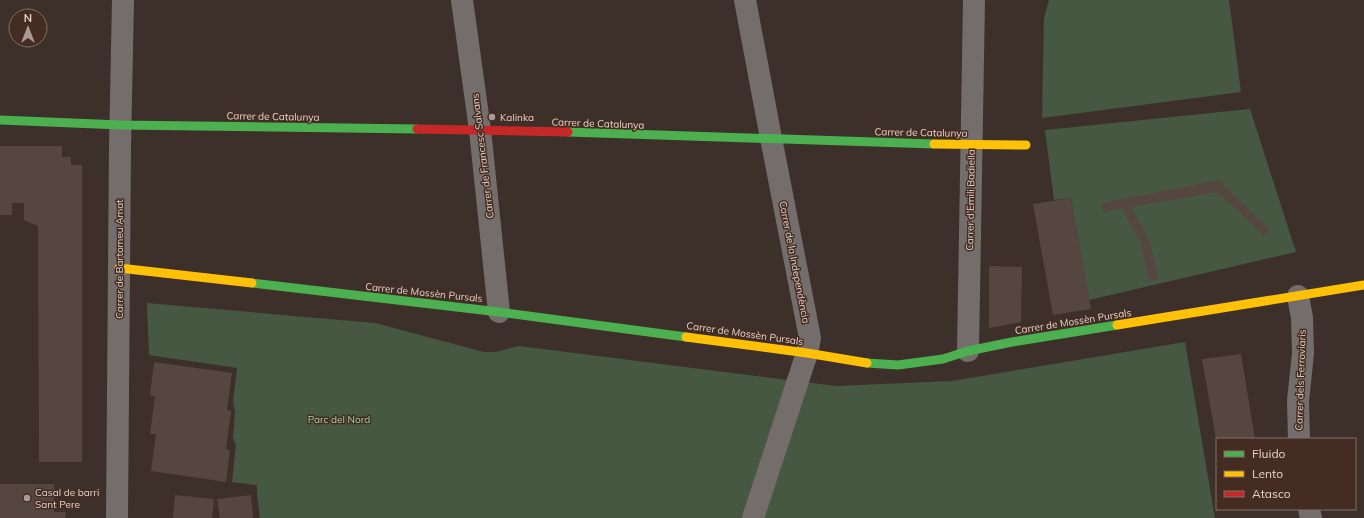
<svg xmlns="http://www.w3.org/2000/svg" width="1364" height="518" viewBox="0 0 1364 518" font-family="Mulish,sans-serif">
<rect width="100%" height="100%" fill="#3d302a"/>
<!-- green -->
<path fill="#465842" d="M 1049,0 L 1229,0 L 1241,92 L 1042,118 L 1044,18 Z
M 1250,109 L 1296,252 L 1089,300 L 1071,198 L 1054,200 L 1045,130 Z
M 147,303 L 375,323 L 484,352 L 496,352 L 519,346 L 836,386 L 952,381 L 1185,342 L 1215,518 L 260,518 L 257,494 L 257,485 L 232,482 L 236,445 L 233,438 L 235,411 L 233,402 L 237,368 L 149,355 Z"/>
<!-- building -->
<path fill="#554640" d="M 0,146 L 62,146 L 62,157 L 71,157 L 71,165 L 82,165 L 82,462 L 39,462 L 38,226 L 24,220 L 24,203 L 12,203 L 12,215 L 0,215 Z
M 1219,180 L 1270,230 L 1263,235 L 1217,192 L 1131,207 L 1149,239 L 1159,279 L 1149,281 L 1141,244 L 1122,208 L 1104,212 L 1102,203 Z
M 1071,198 L 1091,309 L 1053,315 L 1033,204 Z
M 989,266 L 1022,267 L 1021,322 L 989,328 Z
M 1241,354 L 1255,439 L 1216,439 L 1202,359 Z
M 154,362 L 232,373 L 227,410 L 231,411 L 226,449 L 230,450 L 226,482 L 151,471 L 156,434 L 150,434 L 155,396 L 150,395 Z
M 0,484 L 54,484 L 54,512 L 66,512 L 65,518 L 0,518 Z
M 175,495 L 214,499 L 212,518 L 173,518 Z
M 251,495 L 253,518 L 220,518 L 217,499 Z"/>
<g fill="none" stroke-linecap="round" stroke-linejoin="round">
<!-- street -->
<path stroke="#736e6b" stroke-width="22" d="M 462,0 L 480,130 L 499,312
M 745,0 L 771,138 L 810,338 L 807,353 L 753,518
M 1298,296 L 1302,318 L 1303,353 L 1298,401 L 1299,439
M 968,351 L 974,0
M 1309,509 L 1311,518
M 117,518 L 120,146 L 123,0"/>
<!-- fast -->
<path stroke="#4caf50" stroke-width="9" d="M 0,120 L 121,125 L 417,129
M 568,132 L 934,144
M 252,283 L 499,312 L 686,337
M 867,363 L 898,365 L 943,359 L 968,351 L 1012,342 L 1117,325"/>
<!-- slow -->
<path stroke="#ffc107" stroke-width="9" d="M 934,144 L 1026,145
M 119,268 L 252,283
M 1117,325 L 1364,285
M 686,337 L 807,353 L 867,363"/>
<!-- jam -->
<path stroke="#c62828" stroke-width="9" d="M 417,129 L 568,132"/>
</g>
<!-- markers -->
<g fill="#a99a93" stroke="#452c22" stroke-width="1.5">
<circle cx="492" cy="117" r="4"/>
<circle cx="27" cy="498" r="4"/>
</g>
<g text-anchor="middle" stroke-width="3" stroke-linejoin="round" paint-order="stroke">
<!-- street labels -->
<g font-size="10" fill="#e3d3cc" stroke="#452c22">
<text transform="translate(273 116) rotate(1)" y="4">Carrer de Catalunya</text>
<text transform="translate(598 123) rotate(2)" y="4">Carrer de Catalunya</text>
<text transform="translate(921 132) rotate(1)" y="4">Carrer de Catalunya</text>
<text transform="translate(482 156) rotate(-97)" y="4">Carrer de Francesc Salvans</text>
<text transform="translate(970 200) rotate(-89)" y="4">Carrer d'Emili Badiella</text>
<text transform="translate(119 259) rotate(-90)" y="4">Carrer de Bartomeu Amat</text>
<text transform="translate(795 262) rotate(79)" y="4">Carrer de la Independència</text>
<text transform="translate(424 292) rotate(6)" y="4">Carrer de Mossèn Pursals</text>
<text transform="translate(1073 321) rotate(-9)" y="4">Carrer de Mossèn Pursals</text>
<text transform="translate(745 333) rotate(8)" y="4">Carrer de Mossèn Pursals</text>
<text transform="translate(1300 380) rotate(-88)" y="4">Carrer dels Ferroviaris</text>
</g>
<!-- poi labels -->
<g font-size="10" fill="#e3d3cc" stroke="#452c22" text-anchor="start">
<text x="500" y="121">Kalinka</text>
<text x="35" y="496">Casal de barri<tspan x="35" dy="12">Sant Pere</tspan></text>
</g>
<!-- park labels -->
<g font-size="10" fill="#9fd79e" stroke="#452c22">
<text x="339" y="423">Parc del Nord</text>
</g>
</g>
<!-- legend -->
<rect x="1216" y="438" width="140" height="72" fill="#452c22" stroke="#846f66"/>
<rect x="1224" y="451" width="20" height="6" fill="#4caf50" stroke="#846f66"/>
<text x="1252" y="458" font-size="12" fill="#e3d3cc">Fluido</text>
<rect x="1224" y="471" width="20" height="6" fill="#ffc107" stroke="#846f66"/>
<text x="1252" y="478" font-size="12" fill="#e3d3cc">Lento</text>
<rect x="1224" y="491" width="20" height="6" fill="#c62828" stroke="#846f66"/>
<text x="1252" y="498" font-size="12" fill="#e3d3cc">Atasco</text>
<!-- north arrow -->
<g transform="translate(28 28)"><circle r="19" fill="#452c22" stroke="#846f66"/>
<path d="M0-3L7 15L0 10L-7 15Z" fill="#a99a93"/>
<text y="-6" font-size="11" font-weight="bold" text-anchor="middle" fill="#e3d3cc">N</text>
</g>
</svg>
